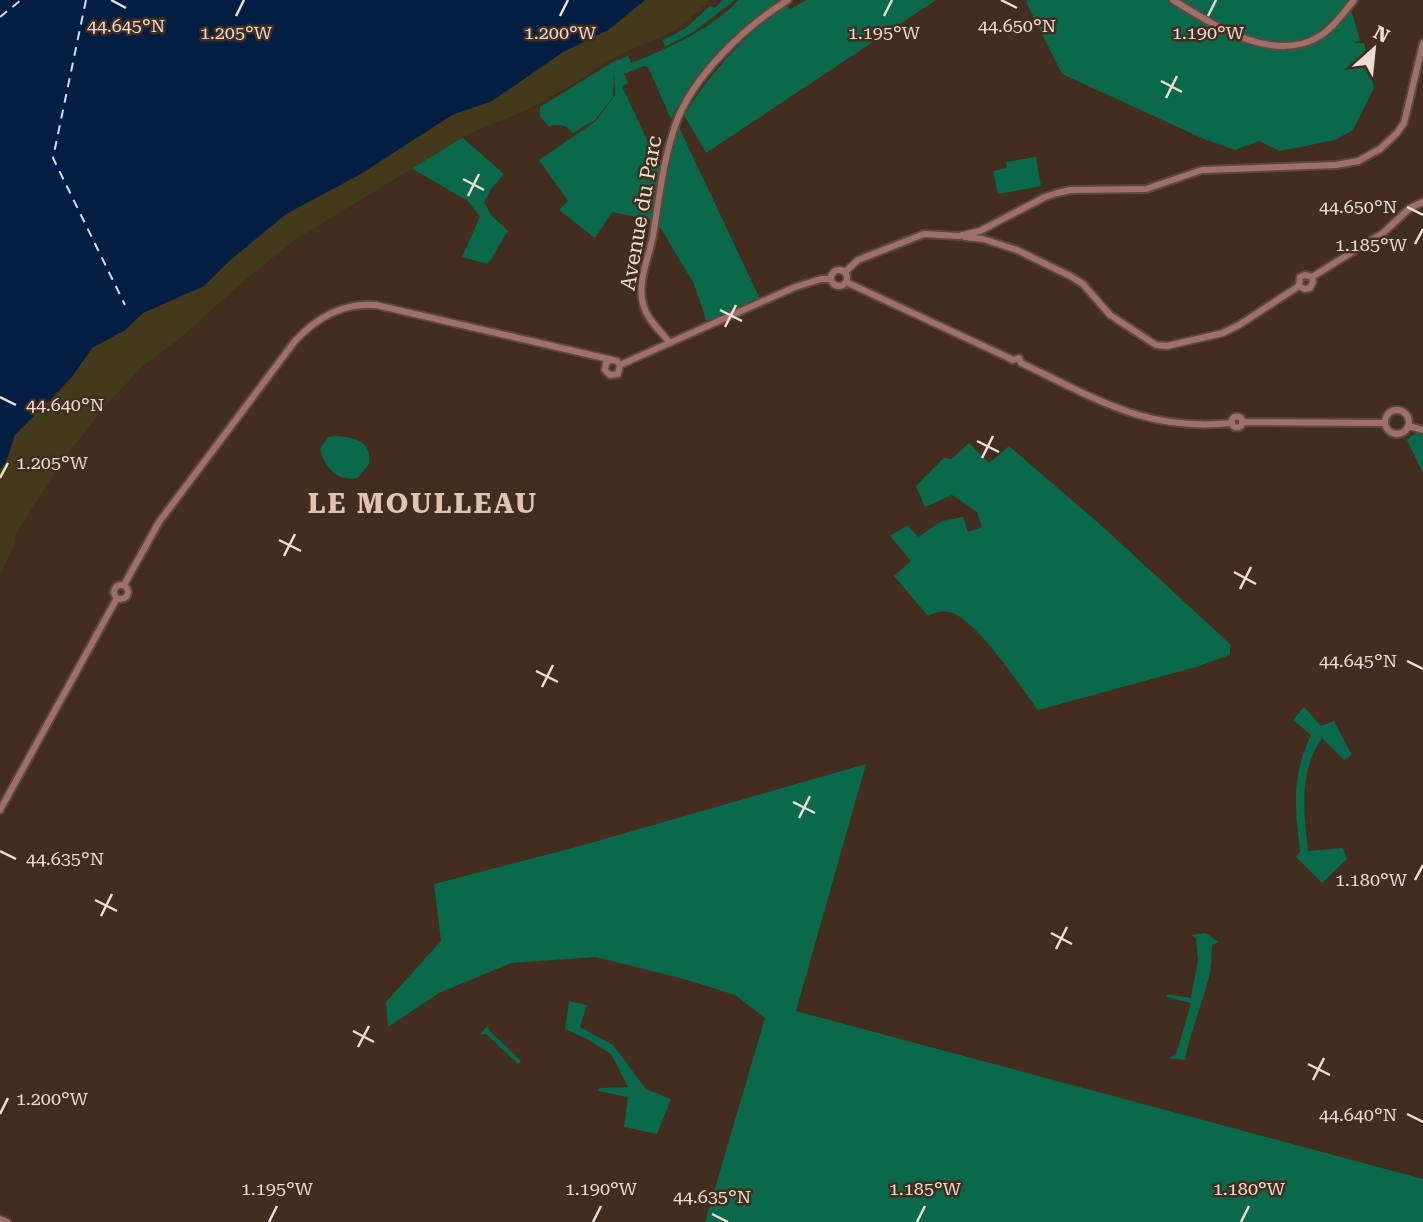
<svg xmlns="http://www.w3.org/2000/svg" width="1423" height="1222" viewBox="0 0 1423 1222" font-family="'Roboto Serif',serif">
<rect width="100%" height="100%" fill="#422d1e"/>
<!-- green -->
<path fill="#0a684b" d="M 723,0 L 735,0 L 692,33 L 665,47 L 663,40 L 686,28 L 710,6 L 715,8 Z
M 739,0 L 779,0 C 732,32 697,67 671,119 L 648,67 L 644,66 L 624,74 L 628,83 L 622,86 L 662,172 L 651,220 L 612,212 L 595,238 L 559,210 L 568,201 L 539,160 L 596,121 L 615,95 L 614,69 L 613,97 L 595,120 L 573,133 C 566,124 559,124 548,126 L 540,116 L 540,107 L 613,62 L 628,56 L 631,63 C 670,48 709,30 739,0 Z
M 806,0 L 936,0 L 706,153 L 684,115 C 711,72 745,34 786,4 L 790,9 Z
M 1027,0 L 1348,0 L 1360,40 L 1353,43 L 1364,43 L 1374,88 L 1353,130 L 1335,140 L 1280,151 L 1259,141 L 1235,150 L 1204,139 L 1062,74 L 1026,2 Z
M 678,125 L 760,299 L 707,322 L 694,284 L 657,222 Z
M 462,137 L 504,174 L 491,189 L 484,202 L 491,215 L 508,231 L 488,264 L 462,257 L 480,217 L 468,201 L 411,168 Z
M 1036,157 L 1041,186 L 998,194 L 993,171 L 1007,168 L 1006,162 Z
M 1416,433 L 1423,435 L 1423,473 L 1407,440 Z
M 337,436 C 356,437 372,442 369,464 L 358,478 C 337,482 325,468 320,449 L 328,437 Z
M 969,443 L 989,463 L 1009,446 L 1103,527 L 1230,644 L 1230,655 L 1196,667 L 1038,710 C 1020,686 976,618 949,612 C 941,610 935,613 928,616 L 894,576 L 911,561 L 890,536 L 908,525 L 918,537 L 942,521 L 963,517 L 968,532 L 982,527 L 977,512 L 952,495 L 925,507 L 916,486 L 944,458 L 952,459 Z
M 1304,707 L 1321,726 L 1334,721 L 1352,755 L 1344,760 L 1322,738 C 1298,773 1304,811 1308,851 L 1343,848 L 1347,859 L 1322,883 L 1296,857 L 1300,851 C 1295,806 1291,777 1311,735 L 1293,720 Z
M 866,764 L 796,1011 L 1423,1179 L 1423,1222 L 705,1222 L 765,1018 L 735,995 L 684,979 L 596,957 L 511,963 L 439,993 L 388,1027 L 386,1002 L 441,941 L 434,884 L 580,846 Z
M 1206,933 L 1219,942 L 1212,945 C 1212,958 1211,972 1207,984 C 1204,999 1184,1050 1186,1060 L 1168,1058 L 1176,1055 L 1191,1003 L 1166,997 L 1167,994 L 1191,998 L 1198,960 L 1196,938 L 1191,935 Z
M 569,1001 L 587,1005 L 580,1027 L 613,1045 L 646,1089 L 671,1099 L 657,1134 L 624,1127 L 628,1097 L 598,1091 L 599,1088 L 628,1087 L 611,1054 L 589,1040 L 565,1029 Z
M 488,1026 L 490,1031 L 521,1061 L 518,1064 L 486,1034 L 480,1034 Z"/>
<!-- sand -->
<path fill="#423a1a" d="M 645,0 L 711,0 L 676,30 L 608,60 L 582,79 L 531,108 L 467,135 L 295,240 L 245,280 L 178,340 L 142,367 L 108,403 L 65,457 L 14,537 L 15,544 L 0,575 L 0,469 L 6,462 L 14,435 L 71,378 L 92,348 L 125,330 L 142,313 L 204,286 L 228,262 L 286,214 L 359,175 L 452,115 L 492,101 L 563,52 L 608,30 Z"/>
<!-- water -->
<path fill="#031e42" d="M 0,0 L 645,0 L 608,30 L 563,52 L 492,101 L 452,115 L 359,175 L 286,214 L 228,262 L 204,286 L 143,313 L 125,330 L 92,348 L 71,378 L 15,435 L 6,462 L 0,469 Z"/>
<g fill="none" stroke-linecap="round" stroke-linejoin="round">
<!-- ferry -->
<path stroke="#cfddf1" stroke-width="2" stroke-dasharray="9 7" stroke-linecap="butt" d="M 86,0 L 53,158 L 125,305
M 0,17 L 21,0"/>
<defs>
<path id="secondary" d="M 1173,0 C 1214,25 1273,65 1320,36 C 1334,27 1344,12 1354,0
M 965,237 L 983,239 L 1017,250 L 1070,276 L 1083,284 L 1110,315 L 1156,345 L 1167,346 L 1223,333 L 1239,325 L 1299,286
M831 278a8 8 0 1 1 16 0a8 8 0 1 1-16 0Z
M 845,272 L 858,260 L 924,234 L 959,236 L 980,231 L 1045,197 L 1057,193 L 1071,190 L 1146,189 L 1202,170 L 1336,165 L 1358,161 L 1380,149 L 1397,133 L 1404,123 L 1423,43
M 1312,277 L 1383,233 L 1410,208 L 1423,202
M 846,282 L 1009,358 L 1013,360 L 1019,358 L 1021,363 C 1096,398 1144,432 1232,423
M 1299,286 L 1304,289 L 1310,288 L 1313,282 L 1312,277
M 1299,286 L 1300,277 L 1305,275 L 1312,277
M 670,343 C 660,330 647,320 643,304 C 637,282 649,257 653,236 C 659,199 663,161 675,126 C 692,76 745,27 788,0
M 609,361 L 606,363 L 605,370 L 610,375 L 618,374 L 620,365
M1385 422a12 12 0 1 1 24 0a12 12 0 1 1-24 0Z
M1231.5 422a5.5 5.5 0 1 1 11 0a5.5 5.5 0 1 1-11 0Z
M 1242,422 L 1385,423
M 1409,426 L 1423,430
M114 592a7 7 0 1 1 14 0a7 7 0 1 1-14 0Z
M 124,585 L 159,522 L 295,341 C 316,318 344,302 376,305 L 617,361 L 620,365 L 795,287 L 821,279 L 831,279
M 0,810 L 117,598
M 0,1219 L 7,1222"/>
</defs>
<!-- secondary casing -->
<use href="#secondary" stroke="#5b493c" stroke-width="10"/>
<!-- secondary -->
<use href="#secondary" stroke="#a16f69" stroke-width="6"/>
</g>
<!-- ticks -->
<path fill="none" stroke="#ecded4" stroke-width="2.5" d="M 111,0 L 126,8M 1001,0 L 1017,8M 236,16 L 244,0M 560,16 L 568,0M 884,16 L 892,0M 1208,16 L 1216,0M 1161,81 L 1182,92M 1166,98 L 1177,76M 463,179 L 484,190M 468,196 L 479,174M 1407,207 L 1423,215M 1415,244 L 1423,229M 720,310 L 742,321M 725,327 L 736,305M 0,397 L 16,405M 977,441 L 999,452M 982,458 L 993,436M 0,478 L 8,463M 279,540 L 301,551M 284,556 L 295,534M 1234,572 L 1256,584M 1240,589 L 1251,567M 1407,661 L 1423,669M 536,671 L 558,682M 542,687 L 553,665M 793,802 L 815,813M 799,818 L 810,796M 0,851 L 16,859M 1415,880 L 1423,865M 95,900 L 117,911M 101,916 L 112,894M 1051,933 L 1072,944M 1056,949 L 1067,927M 353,1031 L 374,1042M 358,1047 L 369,1026M 1308,1064 L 1330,1075M 1313,1080 L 1324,1058M 0,1114 L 8,1098M 1407,1114 L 1423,1122M 712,1214 L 728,1222M 269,1222 L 277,1206M 593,1222 L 601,1206M 917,1222 L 925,1206M 1241,1222 L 1249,1206"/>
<g text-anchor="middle" stroke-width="5" stroke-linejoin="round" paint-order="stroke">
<!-- street labels -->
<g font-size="21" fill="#ecded4" stroke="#422d1e">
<text transform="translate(641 213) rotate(-80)" y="7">Avenue du Parc</text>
</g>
<!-- district labels -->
<g font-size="28" font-weight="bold" letter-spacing="2" fill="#dfc4b1" stroke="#422d1e">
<text x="423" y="513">LE MOULLEAU</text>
</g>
</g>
<g font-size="18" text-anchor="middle" fill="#ecded4" stroke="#422d1e" stroke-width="5" stroke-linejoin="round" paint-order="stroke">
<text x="126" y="32">44.645°N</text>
<text x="1017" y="32">44.650°N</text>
<text x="236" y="39">1.205°W</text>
<text x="560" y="39">1.200°W</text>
<text x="884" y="39">1.195°W</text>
<text x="1208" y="39">1.190°W</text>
<text x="1358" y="213">44.650°N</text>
<text x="1371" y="251">1.185°W</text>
<text x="65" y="411">44.640°N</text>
<text x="52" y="469">1.205°W</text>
<text x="1358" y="667">44.645°N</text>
<text x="65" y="865">44.635°N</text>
<text x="1371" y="886">1.180°W</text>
<text x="52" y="1105">1.200°W</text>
<text x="1358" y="1121">44.640°N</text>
<text x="277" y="1195">1.195°W</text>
<text x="601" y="1195">1.190°W</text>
<text x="925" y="1195">1.185°W</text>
<text x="1249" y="1195">1.180°W</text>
<text x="712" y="1203">44.635°N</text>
</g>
<!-- north arrow -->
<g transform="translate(1374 49) rotate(27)" stroke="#422d1e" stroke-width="5" paint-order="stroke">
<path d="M0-5L12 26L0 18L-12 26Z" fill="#ecded4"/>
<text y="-10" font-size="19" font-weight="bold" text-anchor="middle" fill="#ecded4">N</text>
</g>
</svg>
